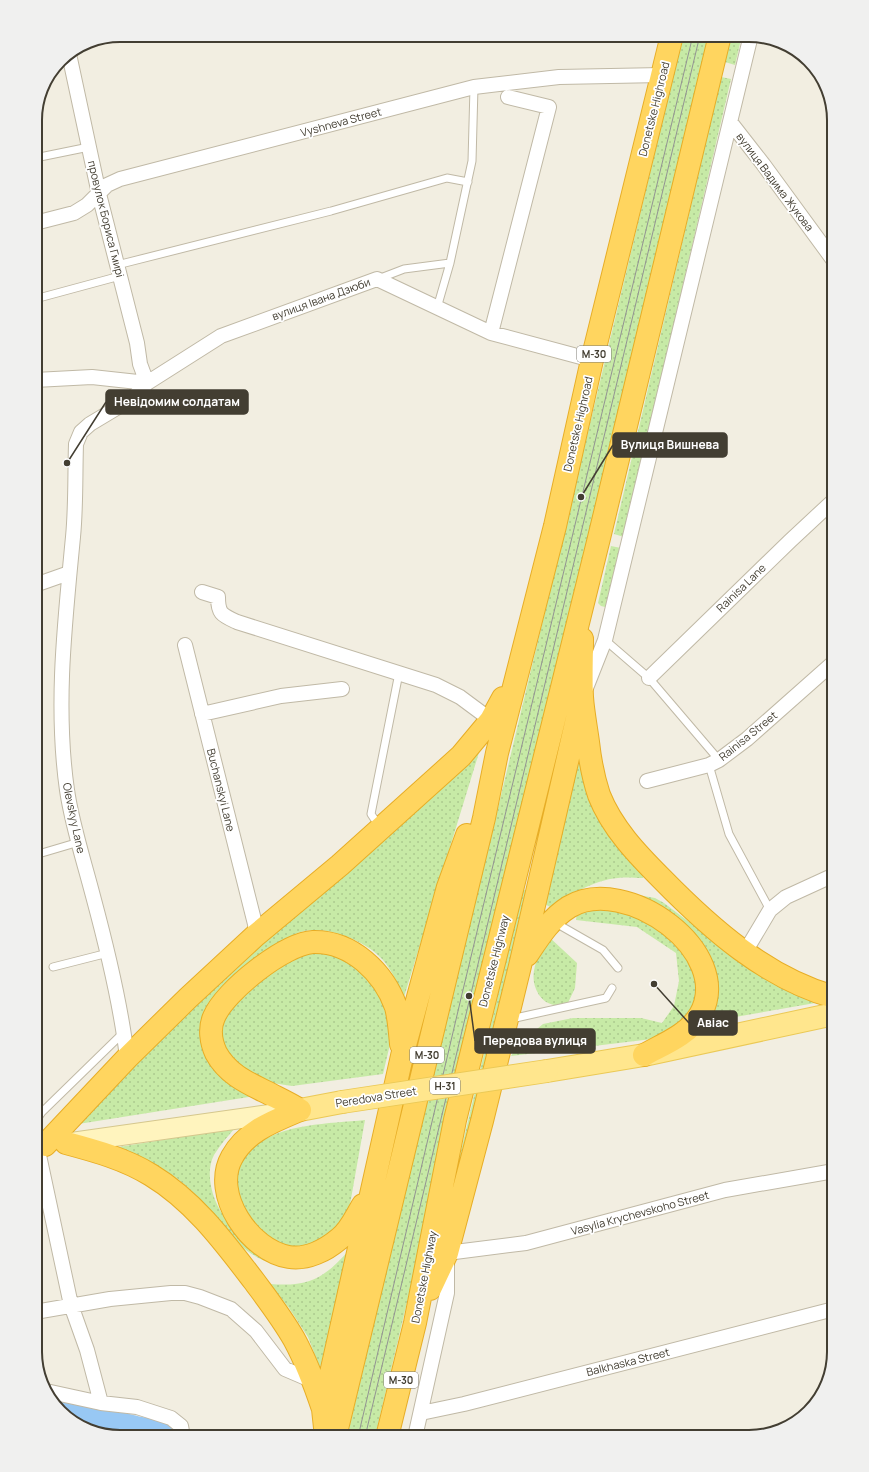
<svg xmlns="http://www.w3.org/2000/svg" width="869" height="1472" viewBox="0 0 869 1472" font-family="Manrope,sans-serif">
<defs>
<pattern id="grass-dots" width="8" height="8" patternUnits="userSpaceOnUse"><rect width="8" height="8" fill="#c7eaa6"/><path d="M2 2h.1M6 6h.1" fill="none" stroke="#acca8f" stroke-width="1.8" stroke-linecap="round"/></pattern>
</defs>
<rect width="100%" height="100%" fill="#f2eee1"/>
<!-- grass -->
<path fill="url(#grass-dots)" d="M 683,35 L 709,35 L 413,1277 L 375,1437 L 347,1437 L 447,1015 L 487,854 Z
M 731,35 L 742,35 L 735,65 L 725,62 Z
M 721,77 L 731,79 L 624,537 L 614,534 Z
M 611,546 L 621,548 L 608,604 L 605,607 L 601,606 L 598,603 Z
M 481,746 L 404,997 C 398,984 392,971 383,960 C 366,941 329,926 304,931 C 296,933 289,937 282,941 L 202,1022 L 255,1096 L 72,1125 L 131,1063 Z
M 580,754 L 644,876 L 643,878 C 635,878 626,877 618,878 C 593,880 571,895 550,907 L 545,904 Z
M 523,890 L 527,890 L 458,1203 L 449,1201 Z
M 638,895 L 655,898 L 664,903 L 717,943 L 821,1002 L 701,1023 L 714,992 L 639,897 Z
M 609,905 L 658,928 L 688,959 L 699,987 L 689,1020 L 652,1039 L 511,1056 L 519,1044 L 543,1024 L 573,1018 L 641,1018 L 662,1023 L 674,1006 L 679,981 L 676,953 L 637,927 L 576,920 L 577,912 Z
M 548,936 L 577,963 L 575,988 L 567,1005 C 556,1006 547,1006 539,995 C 526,975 539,955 548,936 Z
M 296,953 L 344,953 L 385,997 L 391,1040 L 383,1074 L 292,1086 L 266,1082 L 256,1078 L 228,1055 L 220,1035 L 227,1009 Z
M 365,1120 L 349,1210 L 332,1236 L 296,1252 L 253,1229 L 232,1179 C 234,1173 237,1165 240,1159 C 243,1156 247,1153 250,1150 C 279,1123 327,1124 365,1120 Z
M 235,1128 C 228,1136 220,1145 214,1155 C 204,1174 213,1205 228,1221 C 242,1236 263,1251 280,1265 C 238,1258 223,1221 195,1194 C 173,1172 147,1159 119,1147 Z
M 349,1250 L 320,1368 L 308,1337 L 289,1308 L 270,1284 C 308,1287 324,1279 349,1250 Z"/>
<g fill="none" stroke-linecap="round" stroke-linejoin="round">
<!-- river -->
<path stroke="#98c8f4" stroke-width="22" d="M 61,1409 L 136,1427 L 168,1433"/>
<defs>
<path id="lane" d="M 35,158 L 89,147
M 117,265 L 331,211 L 447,178 L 468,182
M 378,279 L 404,269 L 450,263
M 35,299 L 120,276
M 437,308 L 450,263 L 472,161 L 474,87
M 605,640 L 649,678 L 719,760
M 709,765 L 729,834 L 770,910
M 379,826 L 371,814 L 399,673
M 35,855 L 79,842
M 554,922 L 603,950 L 618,968
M 53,967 L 108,953
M 511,1019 L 606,998 L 612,988
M 35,1122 L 42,1112 L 123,1033"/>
<path id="street" d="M 69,54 L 99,194 L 137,343 L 140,364 L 147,383
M 731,123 L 763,164 L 834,261
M 35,223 L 74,213 L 87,205 L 107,185 L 120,179 L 474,87 L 559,77 L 662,75
M 491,333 L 549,107 L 508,97
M 35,380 L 92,377 L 147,383
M 35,585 L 69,573
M 202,592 L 218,597 C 218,614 222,615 237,622 L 436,685 L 460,697 L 491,720
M 185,645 L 255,924 L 256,935
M 649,678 L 790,541 L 834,500
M 586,688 L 605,640 L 751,35
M 202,714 L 281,696 L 342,689
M 647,781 L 709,765 L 719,760 L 747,739 L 834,662
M 745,952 L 770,910 L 786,897 L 834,875
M 127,1058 C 121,1004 107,948 93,896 C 84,861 72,825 67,790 C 55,706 65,621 73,537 C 76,506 75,475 76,444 L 81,432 L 90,424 L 125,403 L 138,393 L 147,383 L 221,336 L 377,279 L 491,333 L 592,360
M 37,1146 L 71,1305 L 87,1350 L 101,1403 L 137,1407 L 171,1418 L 181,1426 L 183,1437
M 35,1312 L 110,1299 L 171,1293 L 185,1293 L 200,1297 L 231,1309 L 256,1331 L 285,1369 L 313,1381
M 46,1391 L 101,1403
M 421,1413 L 464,1404 L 834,1309
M 415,1437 L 447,1293 L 447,1253 L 526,1243 L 725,1190 L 834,1171"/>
<path id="secondary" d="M 68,1143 L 287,1112"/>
<path id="primary" d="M 547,1071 L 644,1055 L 834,1014
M 300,1110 L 342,1102"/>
<path id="highway" d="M 582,639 C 582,658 581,678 582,697 C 583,712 586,727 588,742 C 590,760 593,777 599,795 C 612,828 637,854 662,879 C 710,928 766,978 834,997
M 527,955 C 539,937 550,919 569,907 C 625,873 736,952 700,1015 C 688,1035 664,1044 644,1055
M 300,1110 C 292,1105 284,1101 276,1097 C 253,1085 229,1077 216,1053 C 211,1042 209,1028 214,1017 C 225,991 284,944 313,942 C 352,941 384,973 396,1007 C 399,1019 400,1032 401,1044
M 300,1110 C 274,1121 246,1131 232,1157 C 211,1194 250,1251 289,1257 C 307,1260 326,1250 339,1239 C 350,1231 356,1216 363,1205
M 66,1143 C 96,1151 125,1159 151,1175 C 194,1201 224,1242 254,1281 C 268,1300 282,1318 294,1339 C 306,1361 315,1385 323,1409
M 45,1145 L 127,1058 L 188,998 L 256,935 L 340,865 L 461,756 L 491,720 L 503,698
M 430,1289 L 447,1253 L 482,1121 L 520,966 L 582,697
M 326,1437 L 323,1409 L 402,1056 L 448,887 L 467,835
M 335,1437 L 484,818 L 497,753 L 555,526 L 592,360 L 672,35
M 387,1437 L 415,1323 L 455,1120 L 599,538 L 720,35"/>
</defs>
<!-- lane casing -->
<use href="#lane" stroke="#c0b9a6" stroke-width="9"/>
<!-- street casing -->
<use href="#street" stroke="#c0b9a6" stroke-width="16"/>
<!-- secondary casing -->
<use href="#secondary" stroke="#d5c78d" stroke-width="21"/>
<!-- primary casing -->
<use href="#primary" stroke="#ebc956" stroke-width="24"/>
<!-- highway casing -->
<use href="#highway" stroke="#e7ad26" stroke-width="24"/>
<!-- lane -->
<use href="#lane" stroke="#fff" stroke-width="7"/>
<!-- street -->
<use href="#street" stroke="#fff" stroke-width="14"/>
<!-- secondary -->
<use href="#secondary" stroke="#fff4be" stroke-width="19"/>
<!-- primary -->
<use href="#primary" stroke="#ffe68d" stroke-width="22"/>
<!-- highway -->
<use href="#highway" stroke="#ffd55f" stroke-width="22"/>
<!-- tram -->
<path stroke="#939393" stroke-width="1" d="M 358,1437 L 462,994 L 693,35
M 365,1437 L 700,35"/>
<defs>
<path id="primary-bridge" d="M 342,1102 L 547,1071"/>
</defs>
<!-- primary-bridge casing -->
<use href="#primary-bridge" stroke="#ebc956" stroke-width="24" stroke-linecap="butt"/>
<!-- primary-bridge -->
<use href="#primary-bridge" stroke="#ffe68d" stroke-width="22"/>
</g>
<g text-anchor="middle" stroke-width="3.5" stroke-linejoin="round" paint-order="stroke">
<!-- shield labels -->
<g fill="#fff" stroke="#7b7870" stroke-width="1">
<rect x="577" y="346" width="34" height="16" rx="3"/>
<rect x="410" y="1047" width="34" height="16" rx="3"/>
<rect x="430" y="1078" width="30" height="16" rx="3"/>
<rect x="384" y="1372" width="34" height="16" rx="3"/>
</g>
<g font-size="10" font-weight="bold" fill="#433e32">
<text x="594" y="358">М-30</text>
<text x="427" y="1059">М-30</text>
<text x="445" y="1090">Н-31</text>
<text x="401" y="1384">М-30</text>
</g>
<!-- street labels -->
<g font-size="11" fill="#433e32" stroke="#fff">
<text transform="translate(654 109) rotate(-76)" y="4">Donetske Highroad</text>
<text transform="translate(341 122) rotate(-15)" y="4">Vyshneva Street</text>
<text transform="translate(775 182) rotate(53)" y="4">вулиця Вадима Жукова</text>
<text transform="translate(106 219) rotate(76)" y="4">провулок Бориса Гмирі</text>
<text transform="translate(321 299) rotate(-20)" y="4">вулиця Івана Дзюби</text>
<text transform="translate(578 424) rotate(-77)" y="4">Donetske Highroad</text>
<text transform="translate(741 588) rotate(-44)" y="4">Rainisa Lane</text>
<text transform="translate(748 736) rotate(-39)" y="4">Rainisa Street</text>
<text transform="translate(221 790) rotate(76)" y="4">Buchanskyi Lane</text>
<text transform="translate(74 818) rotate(78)" y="4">Olevskyy Lane</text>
<text transform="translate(494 961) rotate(-76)" y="4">Donetske Highway</text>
<text transform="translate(376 1097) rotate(-9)" y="4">Peredova Street</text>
<text transform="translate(640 1213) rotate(-15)" y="4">Vasylia Krychevskoho Street</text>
<text transform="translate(424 1277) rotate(-79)" y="4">Donetske Highway</text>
<text transform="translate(628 1362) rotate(-14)" y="4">Balkhaska Street</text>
</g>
</g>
<!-- crop -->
<path d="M0 0H869V1472H0ZM120 42H749A78 78 0 0 1 827 120V1352A78 78 0 0 1 749 1430H120A78 78 0 0 1 42 1352V120A78 78 0 0 1 120 42Z" fill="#f0f0ef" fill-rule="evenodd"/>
<path fill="none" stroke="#433e32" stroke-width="2" d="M120 42H749A78 78 0 0 1 827 120V1352A78 78 0 0 1 749 1430H120A78 78 0 0 1 42 1352V120A78 78 0 0 1 120 42Z"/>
<!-- callouts -->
<path fill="none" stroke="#433e32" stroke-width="1.5" d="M67 463L106 402M581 497L613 445M654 984L689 1023M469 996L475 1041"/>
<g fill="#433e32" stroke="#fff" stroke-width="1.5">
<circle cx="67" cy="463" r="4"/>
<circle cx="581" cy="497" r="4"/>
<circle cx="654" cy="984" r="4"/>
<circle cx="469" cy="996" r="4"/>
</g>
<g fill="#433e32" stroke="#433e32" stroke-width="1.5">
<rect x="106" y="390" width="142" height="24" rx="4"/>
<rect x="613" y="433" width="114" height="24" rx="4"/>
<rect x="689" y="1011" width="48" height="24" rx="4"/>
<rect x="475" y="1029" width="120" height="24" rx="4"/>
</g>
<g font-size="12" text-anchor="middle" font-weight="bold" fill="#fff">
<text x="177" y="406">Невідомим солдатам</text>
<text x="670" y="449">Вулиця Вишнева</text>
<text x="713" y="1027">Авіас</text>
<text x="535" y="1045">Передова вулиця</text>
</g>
</svg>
